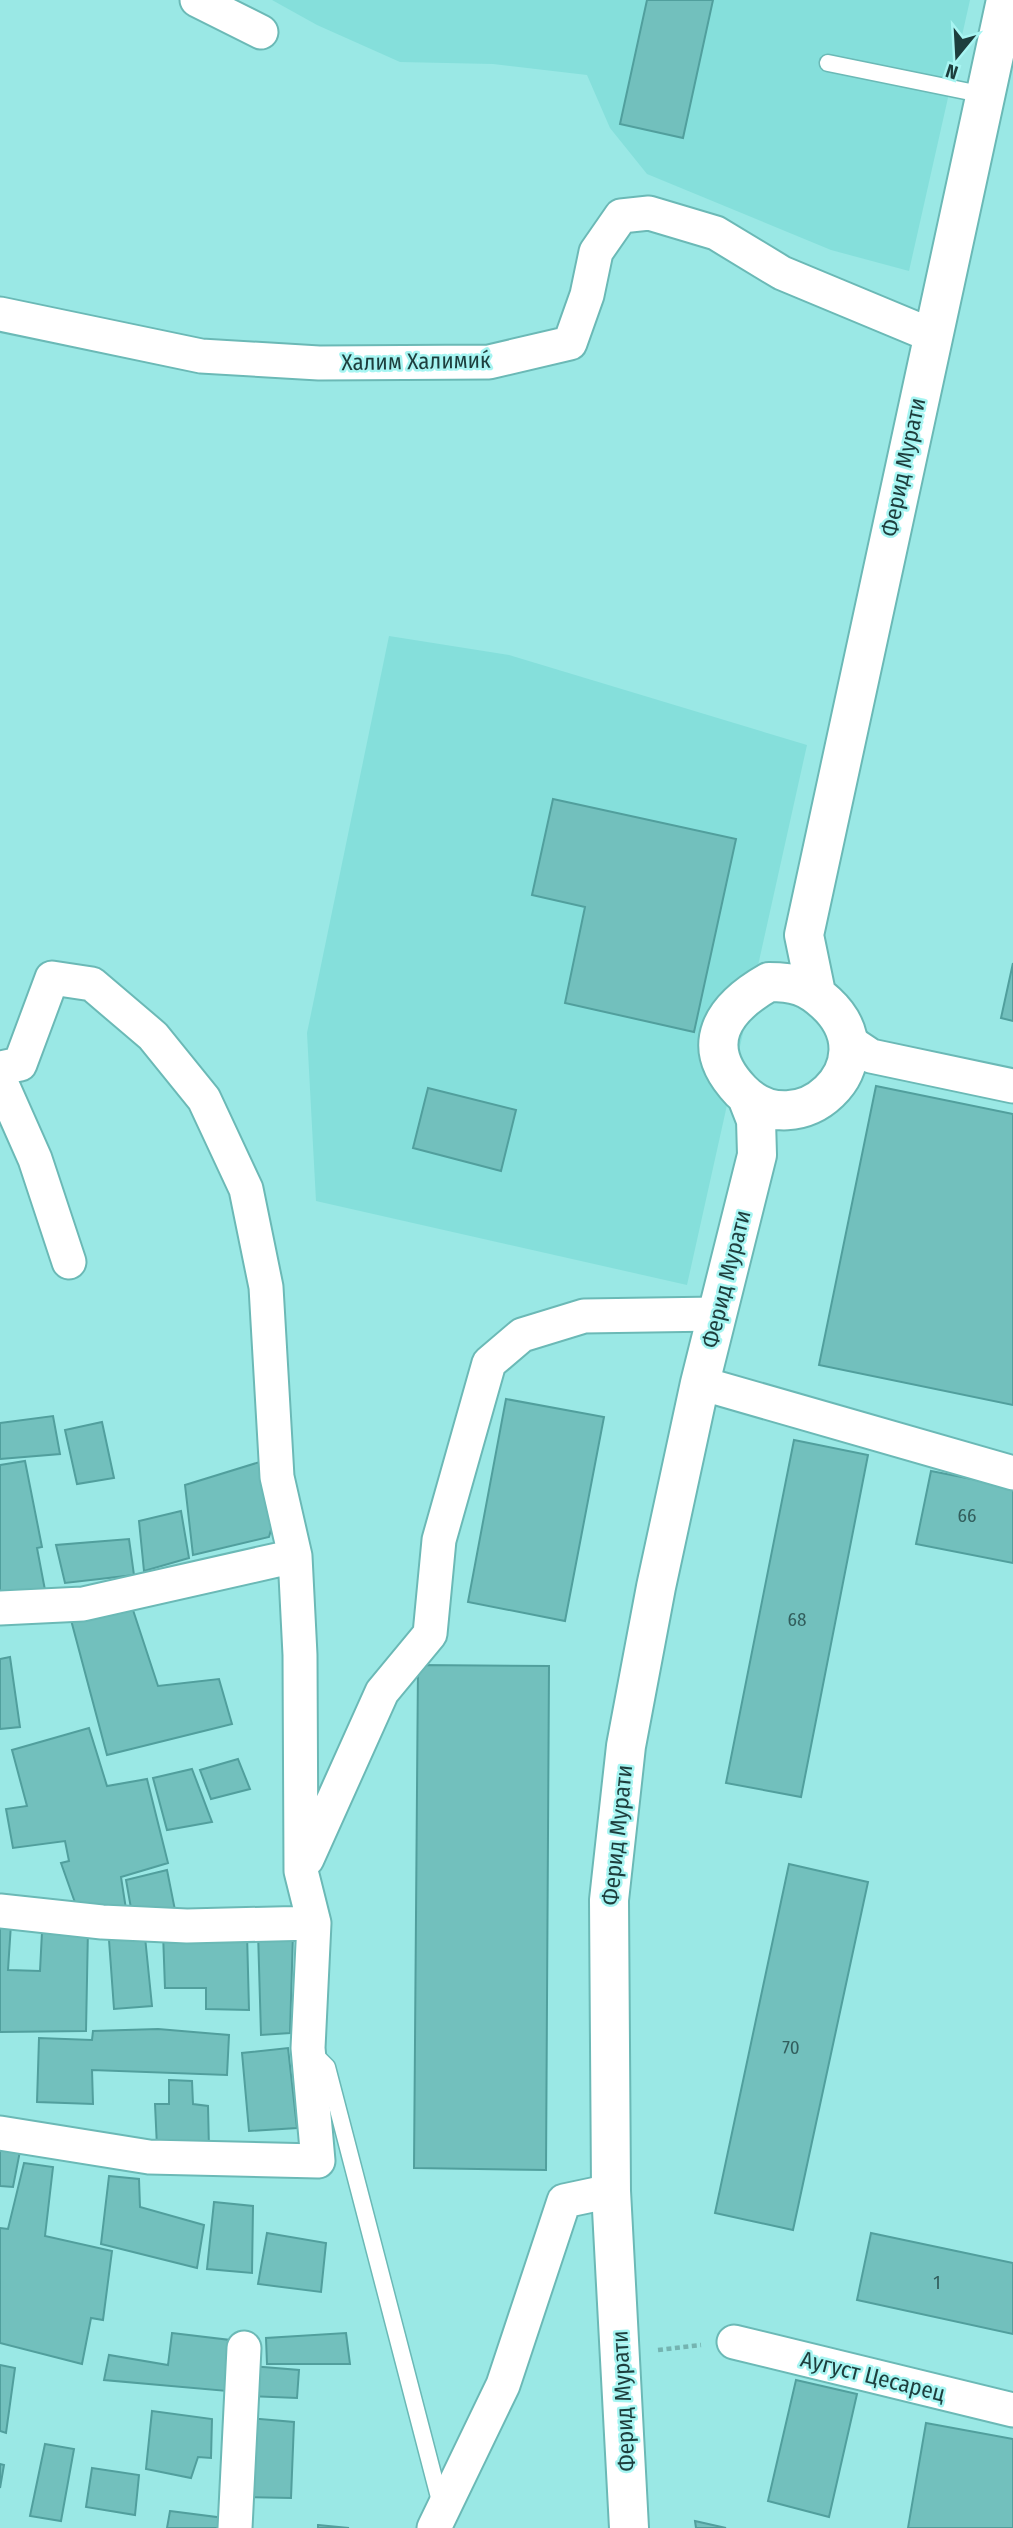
<svg xmlns="http://www.w3.org/2000/svg" width="1013" height="2528" viewBox="0 0 1013 2528" font-family="'Fira Sans Condensed',sans-serif">
<rect width="100%" height="100%" fill="#9ae8e5"/>
<!-- built -->
<path fill="#85dfdb" d="M 272,0 L 970,0 L 909,271 L 831,250 L 647,174 L 610,128 L 587,75 L 493,64 L 400,62 L 317,25 Z
M 389,636 L 509,655 L 807,745 L 687,1285 L 316,1201 L 307,1033 Z"/>
<!-- building -->
<path fill="#72c0bd" stroke="#519f9d" stroke-width="2" d="M 647,0 L 713,0 L 683,138 L 620,124 Z
M 553,799 L 736,839 L 694,1032 L 565,1003 L 585,907 L 532,895 Z
M 1013,963 L 1013,1021 L 1001,1018 Z
M 876,1086 L 1013,1114 L 1013,1405 L 819,1365 Z
M 428,1088 L 516,1110 L 501,1171 L 413,1148 Z
M 506,1399 L 604,1417 L 565,1621 L 468,1602 Z
M 53,1416 L 60,1454 L 0,1459 L 0,1423 Z
M 102,1422 L 114,1478 L 77,1484 L 65,1430 Z
M 794,1440 L 868,1455 L 801,1797 L 726,1783 Z
M 25,1461 L 42,1547 L 37,1548 L 45,1590 L 0,1596 L 0,1465 Z
M 263,1461 L 274,1519 L 269,1537 L 193,1555 L 185,1485 Z
M 931,1471 L 1013,1487 L 1013,1563 L 916,1544 Z
M 181,1511 L 189,1558 L 144,1571 L 139,1521 Z
M 129,1539 L 134,1575 L 65,1583 L 56,1545 Z
M 132,1607 L 158,1686 L 219,1679 L 232,1724 L 107,1755 L 71,1620 Z
M 10,1657 L 20,1727 L 0,1729 L 0,1659 Z
M 418,1665 L 549,1666 L 546,2170 L 414,2168 Z
M 89,1728 L 107,1786 L 147,1779 L 168,1863 L 121,1877 L 126,1909 L 78,1911 L 61,1863 L 69,1861 L 65,1841 L 13,1848 L 6,1809 L 27,1806 L 12,1750 Z
M 238,1759 L 250,1789 L 211,1799 L 200,1770 Z
M 192,1769 L 212,1822 L 167,1830 L 153,1778 Z
M 789,1864 L 868,1882 L 793,2230 L 715,2213 Z
M 167,1870 L 175,1910 L 132,1914 L 126,1880 Z
M 0,1923 L 11,1924 L 8,1970 L 40,1971 L 42,1932 L 88,1928 L 86,2031 L 0,2032 Z
M 258,1932 L 293,1933 L 290,2033 L 261,2035 Z
M 163,1933 L 247,1933 L 249,2010 L 206,2009 L 206,1988 L 165,1988 Z
M 145,1937 L 152,2006 L 114,2009 L 109,1940 Z
M 158,2029 L 229,2035 L 227,2075 L 92,2070 L 93,2104 L 37,2102 L 39,2038 L 92,2040 L 93,2031 Z
M 288,2048 L 297,2128 L 249,2131 L 242,2053 Z
M 169,2080 L 192,2081 L 193,2104 L 208,2106 L 209,2149 L 157,2147 L 155,2104 L 169,2104 Z
M 0,2145 L 21,2146 L 13,2187 L 0,2186 Z
M 24,2163 L 53,2167 L 45,2236 L 112,2251 L 103,2320 L 91,2318 L 82,2364 L 0,2343 L 0,2228 L 8,2229 Z
M 109,2176 L 139,2179 L 140,2207 L 204,2225 L 197,2268 L 101,2244 Z
M 214,2202 L 253,2206 L 252,2273 L 207,2269 Z
M 267,2233 L 326,2243 L 321,2292 L 258,2284 Z
M 871,2233 L 1013,2263 L 1013,2334 L 857,2300 Z
M 172,2333 L 230,2340 L 227,2391 L 104,2380 L 109,2355 L 168,2365 Z
M 346,2333 L 350,2364 L 267,2364 L 266,2338 Z
M 0,2365 L 15,2368 L 6,2433 L 0,2431 Z
M 251,2366 L 299,2370 L 297,2398 L 251,2396 Z
M 796,2380 L 857,2394 L 829,2517 L 768,2501 Z
M 152,2411 L 212,2419 L 211,2458 L 198,2457 L 191,2478 L 146,2469 Z
M 249,2418 L 294,2422 L 291,2498 L 248,2497 Z
M 926,2423 L 1013,2439 L 1013,2528 L 908,2528 Z
M 45,2444 L 74,2449 L 61,2521 L 30,2516 Z
M 0,2464 L 4,2465 L 0,2488 Z
M 92,2468 L 139,2475 L 135,2515 L 86,2507 Z
M 170,2511 L 224,2518 L 224,2528 L 167,2528 Z
M 695,2521 L 726,2528 L 696,2528 Z
M 318,2525 L 349,2528 L 318,2528 Z"/>
<g fill="none" stroke-linecap="round" stroke-linejoin="round">
<defs>
<path id="service" d="M 828,63 L 985,95
M 311,2051 L 327,2067 L 441,2505"/>
<path id="minor" d="M 197,0 L 261,32
M 0,314 L 201,356 L 319,363 L 489,362 L 570,343 L 587,295 L 596,252 L 621,216 L 649,213 L 716,233 L 782,273 L 931,335
M 850,1042 L 871,1056 L 1013,1086
M 0,1068 L 20,1064 L 52,978 L 92,984 L 153,1036 L 204,1099 L 246,1189 L 266,1287 L 277,1477 L 295,1556 L 300,1655 L 301,1871 L 314,1923 L 308,2048 L 318,2161 L 149,2157 L 0,2133
M 0,1080 L 35,1159 L 69,1262
M 700,1383 L 1013,1473
M 0,1608 L 83,1604 L 295,1556
M 307,1859 L 382,1692 L 430,1634 L 439,1540 L 489,1363 L 522,1335 L 584,1316 L 717,1314
M 0,1911 L 102,1922 L 187,1926 L 314,1923
M 734,2342 L 1013,2410
M 235,2528 L 244,2348
M 434,2528 L 503,2385 L 564,2201 L 611,2191"/>
<path id="tertiary" d="M 769,982 C 794,982 808,986 826,1003 C 892,1064 797,1149 741,1091 C 697,1045 723,1008 769,982 Z
M 816,993 L 804,935 L 1006,0
M 629,2528 L 611,2191 L 609,1900 L 626,1746 L 656,1587 L 700,1383 L 757,1155 L 756,1120 L 747,1097"/>
</defs>
<!-- service casing -->
<use href="#service" stroke="#6bb9b6" stroke-width="19"/>
<!-- minor casing -->
<use href="#minor" stroke="#6bb9b6" stroke-width="37"/>
<!-- tertiary casing -->
<use href="#tertiary" stroke="#6bb9b6" stroke-width="42"/>
<!-- path -->
<path stroke="#74b4b1" stroke-width="4.5" stroke-dasharray="5 3.5" stroke-linecap="butt" d="M 658,2350 L 701,2345"/>
<!-- service -->
<use href="#service" stroke="#fff" stroke-width="16"/>
<!-- minor -->
<use href="#minor" stroke="#fff" stroke-width="33"/>
<!-- tertiary -->
<use href="#tertiary" stroke="#fff" stroke-width="38"/>
</g>
<g text-anchor="middle" stroke-width="5" stroke-linejoin="round" paint-order="stroke">
<!-- number labels -->
<g font-size="19" fill="#325e5d">
<text x="967" y="1522">66</text>
<text x="797" y="1626">68</text>
<text x="791" y="2054">70</text>
<text x="937" y="2289">1</text>
</g>
<!-- street labels -->
<g font-size="23" fill="#1d3e3d" stroke="#a7f5f2">
<text transform="translate(416 361) rotate(-1)" y="8">Халим Халимиќ</text>
<text transform="translate(903 467) rotate(-78)" y="8">Ферид Мурати</text>
<text transform="translate(726 1279) rotate(-76)" y="8">Ферид Мурати</text>
<text transform="translate(617 1835) rotate(-84)" y="8">Ферид Мурати</text>
<text transform="translate(873 2376) rotate(14)" y="8">Аугуст Цесарец</text>
<text transform="translate(623 2401) rotate(-93)" y="8">Ферид Мурати</text>
</g>
</g>
<!-- north arrow -->
<g transform="translate(957 56) rotate(198)" stroke="#a7f5f2" stroke-width="5" paint-order="stroke">
<path d="M0-5L12 26L0 18L-12 26Z" fill="#1d3e3d"/>
<text y="-10" font-size="19" font-weight="bold" text-anchor="middle" fill="#1d3e3d">N</text>
</g>
</svg>
